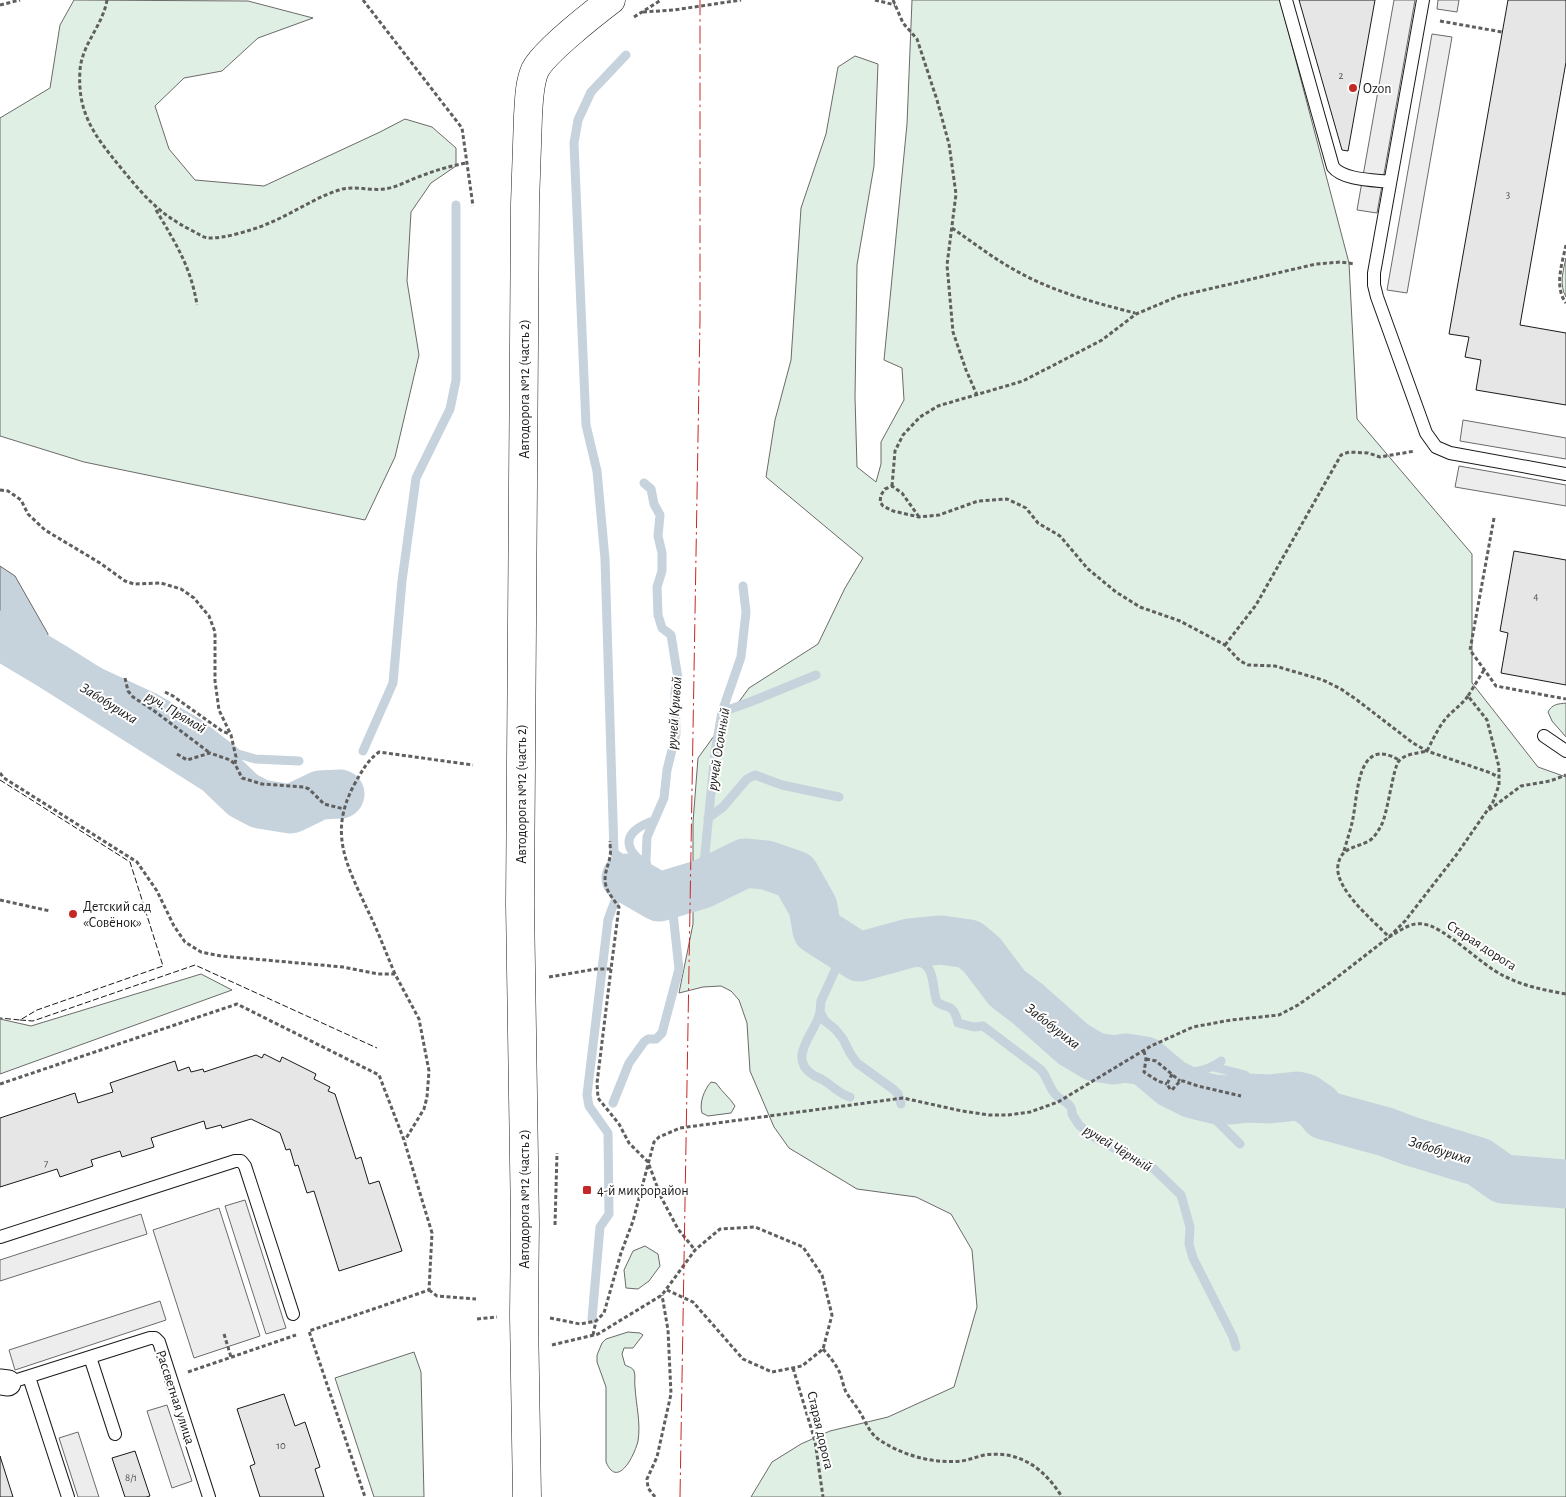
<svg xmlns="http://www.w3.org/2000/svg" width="1566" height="1497" viewBox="0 0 1566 1497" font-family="'Alegreya Sans',sans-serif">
<rect width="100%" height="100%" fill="#fff"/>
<!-- green -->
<path fill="#e0efe3" stroke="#6a6a6a" d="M 74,0 L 248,1 L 313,18 L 258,38 L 222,71 L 184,78 L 155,106 L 169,149 L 195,180 L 264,186 L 380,132 L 405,119 L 432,127 L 456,148 L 456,166 L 431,183 L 411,212 L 407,281 L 419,355 L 395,457 L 365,520 L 84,462 L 0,436 L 0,118 L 50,88 L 60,25 Z
M 912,0 L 1280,0 L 1349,263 L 1357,419 L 1472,554 L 1472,683 L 1538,767 L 1566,777 L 1566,1497 L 751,1497 L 772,1462 L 801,1444 L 830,1431 L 888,1417 L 954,1387 L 977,1307 L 972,1250 L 951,1214 L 916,1197 L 857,1189 L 789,1148 L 774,1127 L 750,1071 L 747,1023 L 739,1000 L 731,991 L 721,986 L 703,987 L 679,993 L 693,924 L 693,822 L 698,758 L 749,688 L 818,644 L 845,588 L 863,558 L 766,477 L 775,420 L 791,360 L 801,208 L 826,134 L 838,67 L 855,56 L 878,64 L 874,166 L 857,265 L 855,397 L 857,467 L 876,482 L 881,464 L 881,442 L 904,400 L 902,368 L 884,360 L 907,124 Z
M 1566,258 L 1566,297 C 1559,285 1563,271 1566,258 Z
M 1566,703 L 1566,737 L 1552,721 L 1548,712 C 1552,704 1558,704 1566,703 Z
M 201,974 L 232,990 L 0,1074 L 0,1019 L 31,1026 Z
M 711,1082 L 716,1083 C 722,1092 730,1098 735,1106 L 731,1113 L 708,1116 L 702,1113 C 699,1103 704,1090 711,1082 Z
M 645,1246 L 658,1254 L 660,1266 L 649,1281 L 638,1289 L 626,1288 L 624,1270 L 633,1251 Z
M 628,1332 L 640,1333 L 643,1335 L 633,1348 L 624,1348 L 622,1354 L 625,1365 C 629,1367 633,1368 634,1371 C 636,1376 634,1382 635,1387 C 636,1405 641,1423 638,1441 C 635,1454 618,1490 606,1462 L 606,1387 L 597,1362 L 597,1355 L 602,1343 L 606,1339 Z
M 414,1352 L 421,1372 L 424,1497 L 374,1497 L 335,1378 Z"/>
<!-- parking -->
<path fill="#ededed" stroke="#6a6a6a" d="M 1394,0 L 1415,0 L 1377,213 L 1357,210 Z
M 1438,0 L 1459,0 L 1457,12 L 1437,9 Z
M 1432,34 L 1452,37 L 1407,293 L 1387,290 Z
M 1463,420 L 1566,438 L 1566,459 L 1460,441 Z
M 1459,466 L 1566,485 L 1566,506 L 1455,487 Z
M 245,1200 L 286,1328 L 266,1334 L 225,1206 Z
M 219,1208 L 260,1336 L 194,1358 L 153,1230 Z
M 141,1214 L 147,1234 L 0,1281 L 0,1260 Z
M 160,1301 L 166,1320 L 15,1370 L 9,1350 Z
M 167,1405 L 192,1481 L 172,1488 L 147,1411 Z
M 78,1432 L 99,1497 L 78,1497 L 59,1438 Z"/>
<!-- water -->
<path fill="#c6d2dc" stroke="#6a6a6a" d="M 0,566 L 15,576 L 48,634 L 45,649 L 32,661 L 23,658 L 0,643 Z"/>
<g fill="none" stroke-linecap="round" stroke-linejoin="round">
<!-- stream -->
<path stroke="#c6d2dc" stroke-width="9" d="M 626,55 L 591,92 L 578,120 L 574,143 L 586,425 L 597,471 L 605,559 L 614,853 L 625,861 L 636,875
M 52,666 L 69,662 L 82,664 L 153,697 L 198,723 L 238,754 L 255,759 L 299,761
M 722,712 L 750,702 L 816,675
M 363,751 L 393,683 L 402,581 L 416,478 L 450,409 L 456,380 L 456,205
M 708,818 L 723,807 L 747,779 L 755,775 L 782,785 L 839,797
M 646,865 C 620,846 625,831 653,821
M 702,884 L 715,752 L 722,712 L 741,657 L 746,612 L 743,586
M 839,944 L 838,964 L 821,1001 L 820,1012 L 825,1021 L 835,1029 L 843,1039 L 850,1053 L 857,1063 L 893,1089 L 898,1094 L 901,1104
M 881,951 L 900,964 C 904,963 909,961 912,961 C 937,961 931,986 937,1002 C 943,1007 952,1005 955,1014 C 957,1017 957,1020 958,1023 L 974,1027 L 983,1026 L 1040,1069 C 1048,1076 1048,1088 1057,1096 C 1064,1102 1073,1104 1072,1114 L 1079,1125 L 1095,1138 L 1154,1169 L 1181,1195 L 1190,1227 L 1189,1244 L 1193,1258 L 1233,1337 L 1236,1347
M 820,1012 C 816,1033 786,1057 813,1075 C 816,1077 820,1078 823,1080 C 833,1086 839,1094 850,1097
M 1214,1067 L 1245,1075
M 1160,1074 C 1183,1071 1201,1076 1221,1061
M 1180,1088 L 1190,1106 L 1217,1121 L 1240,1144
M 613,1103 L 629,1063 L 644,1042 L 648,1039 L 656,1039 L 662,1033 L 679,969 L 672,904 L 665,897 L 659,897
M 592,1319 L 600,1227 L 609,1214 L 608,1133 L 589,1106 L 587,1095 L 608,920 C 612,908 620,885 630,878 C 636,874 643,875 647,869 L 646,860 L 647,837 L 664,798 L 667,770 L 676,734 L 675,692 L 678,678 L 671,635 L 662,628 L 658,615 L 657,587 L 662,571 L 662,553 L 658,536 L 660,515 L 654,504 L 651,489 L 644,483"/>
<!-- river -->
<path stroke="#c6d2dc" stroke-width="49" d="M 0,635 L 52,666 L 218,771 L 243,795 L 260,804 L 291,809 L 320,795 L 340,794
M 626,878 L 659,897 L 702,884 L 745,863 L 766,865 L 795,875 L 813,907 L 817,930 L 859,957 L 910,943 L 941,940 L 969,944 L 982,955 L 1007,988 L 1028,1004 L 1073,1044 L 1095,1057 L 1114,1060 L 1125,1058 L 1145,1061 L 1171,1083 L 1193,1094 L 1213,1099 L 1228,1100 L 1248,1098 L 1270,1099 L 1297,1096 L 1305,1098 L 1318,1107 L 1324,1115 L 1386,1132 L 1410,1141 L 1479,1162 L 1503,1179 L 1566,1184"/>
</g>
<!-- building -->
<path fill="#e6e6e6" stroke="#1a1a1a" d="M 1299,0 L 1375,0 L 1348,151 L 1342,150 Z
M 1508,0 L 1566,0 L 1566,62 L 1520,325 L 1566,333 L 1566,405 L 1476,390 L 1481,360 L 1465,357 L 1469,337 L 1449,334 Z
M 1514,551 L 1566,560 L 1566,685 L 1501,673 L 1508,633 L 1500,631 Z
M 264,1054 L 280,1062 L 282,1057 L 316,1074 L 314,1079 L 330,1087 L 328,1091 L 335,1094 L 356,1159 L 361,1157 L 369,1184 L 379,1181 L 402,1251 L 339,1271 L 314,1191 L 307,1193 L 298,1165 L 295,1166 L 290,1149 L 286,1150 L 280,1133 L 251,1119 L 222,1128 L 221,1125 L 206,1129 L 204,1121 L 151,1138 L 154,1147 L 122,1157 L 120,1151 L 91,1160 L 93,1166 L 60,1177 L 57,1169 L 0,1187 L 0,1118 L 75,1093 L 78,1103 L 113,1092 L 110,1083 L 175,1061 L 178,1071 L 189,1067 L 191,1072 L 203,1069 L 204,1072 L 256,1055 L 262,1058 Z
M 284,1394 L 295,1426 L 305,1422 L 320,1467 L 315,1469 L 324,1497 L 260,1497 L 250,1466 L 255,1464 L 237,1409 Z
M 135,1451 L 150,1496 L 146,1497 L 125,1497 L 112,1458 Z
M 0,1456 L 13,1497 L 0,1497 Z"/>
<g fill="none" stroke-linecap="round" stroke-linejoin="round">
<defs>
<path id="service" d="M 1286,0 L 1333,167 C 1343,180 1374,180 1390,182
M 1423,0 L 1374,273 L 1374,285 L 1377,297 L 1426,433 L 1436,447 L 1450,453 L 1566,474
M 1544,736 L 1566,751
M 0,1237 L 235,1161 L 241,1161 L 245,1166 L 293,1314
M 90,1357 L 115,1434
M 29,1377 L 68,1497
M 8,1383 L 150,1338 L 155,1338 L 159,1342 L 209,1497"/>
<path id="minor" d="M 0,1382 L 8,1383"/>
<path id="tertiary" d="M 527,1497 L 524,1315 L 525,1223 L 520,904 L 525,204 C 526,175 527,145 528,116 C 529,101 529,84 535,70 C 544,52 594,13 611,0"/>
</defs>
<!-- service casing -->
<use href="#service" stroke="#1a1a1a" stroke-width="14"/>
<!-- minor casing -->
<use href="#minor" stroke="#1a1a1a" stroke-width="27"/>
<!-- tertiary casing -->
<use href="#tertiary" stroke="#1a1a1a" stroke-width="29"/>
<!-- path -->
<path stroke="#5f5f5f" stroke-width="3" stroke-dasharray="4 2.5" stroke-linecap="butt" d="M 107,0 C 103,25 82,44 80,70 C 77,114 95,136 121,168 C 144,196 159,214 191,230 C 197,233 202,237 208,238 C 223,239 253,230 267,224 C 292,214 314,198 339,190 C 354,185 369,191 384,189 C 394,188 404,183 413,179 C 431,172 448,166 467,163
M 363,0 L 462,128 L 473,206
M 875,0 L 895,5
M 893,0 L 903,23 L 917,39 L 937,100 L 949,144 L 956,194 L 947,265 L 953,332 L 966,370 L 977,395
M 0,5 L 20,0
M 643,12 L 674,10 L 741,0
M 634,17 L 661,0
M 1440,21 L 1502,32
M 156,210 C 175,242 191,267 197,305
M 952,228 C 975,244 997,261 1022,274 C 1058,293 1096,303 1135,313
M 1566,245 C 1562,264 1554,287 1566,303
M 892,486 L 895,451 L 903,435 L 920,417 L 938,406 L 1023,381 L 1102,340 L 1136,314 L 1179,296 L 1316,264 L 1341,262 L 1355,264
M 0,490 L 8,491 L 21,500 L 28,514 L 45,530 L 100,563 L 125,581 L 134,584 L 161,583 L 181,589 L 194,598 L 203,609 L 209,616 L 215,632 L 215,681 L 219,710 L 231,735 L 236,757 L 235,764 L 242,778 L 262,784 L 304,787 L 309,789 L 324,804 L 344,809
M 919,517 L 902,493 L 892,486 L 885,489 L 881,495 L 880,502 L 883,506 L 893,511 L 919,517 L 939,515 L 978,501 L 1007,499 L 1026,508 L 1038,523 L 1060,536 L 1088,569 L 1116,592 L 1140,607 L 1180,621 L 1225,645 L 1240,661 L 1248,665 L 1275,666 L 1323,680 L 1341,689 L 1357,700 L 1413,743 L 1427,751 L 1491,773 L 1498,777
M 1494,518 L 1470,650 L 1496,686 L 1566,699
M 1225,645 L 1256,605 L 1341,455 L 1349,452 L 1368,453 L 1380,457 L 1415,451
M 125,678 L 128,691 L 133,697 L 153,710 L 210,753
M 165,692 L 173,696 L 222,731 L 230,734
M 1468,696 C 1462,704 1455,709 1448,716 C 1439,726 1433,739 1427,751 C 1418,753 1405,754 1399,761 C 1393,767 1388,813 1381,826 C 1378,831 1374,838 1369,841 C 1356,848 1341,847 1338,865 C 1334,889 1374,921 1389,937 C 1400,931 1410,922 1423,924 C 1444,926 1481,965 1504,976 C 1523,986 1544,990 1566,994
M 177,754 L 187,760 L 210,753 L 230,760 L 235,764
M 0,773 L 4,778 L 137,862 L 157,891 L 174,926 L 185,942 L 201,952 L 221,956 L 343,967 L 378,974 L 395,974 L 419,1019 L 429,1071 L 427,1097 L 424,1109 L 405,1140
M 1489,810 L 1521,786 L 1550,781 L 1566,775
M 1344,851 C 1347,840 1351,829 1353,818 C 1358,794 1357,735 1399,760
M 0,900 L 50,911
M 611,969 L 597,1083 L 598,1098 L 619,1124 L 629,1143 L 648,1162 L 661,1197 L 678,1229 L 695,1250
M 395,974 C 386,953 378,931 368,911 C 347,865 328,834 354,785 C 362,771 367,761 379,752 L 473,765
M 549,977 L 596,969 L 611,969 L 619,907 C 614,900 608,893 606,886 C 603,875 608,867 610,857 C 611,852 610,846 610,841
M 1144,1051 L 1146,1059 L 1144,1072 L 1158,1081 L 1167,1084
M 1146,1059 L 1156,1061 L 1180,1081
M 1172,1074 L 1167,1084 L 1170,1089 L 1172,1090 L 1180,1081 L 1183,1081 L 1198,1086 L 1241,1096
M 0,1084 L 237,1004 L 379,1075 L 404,1140 L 432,1233 L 429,1290 L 309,1331 L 365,1497
M 555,1225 L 557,1153
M 429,1290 L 437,1296 L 476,1299
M 550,1318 L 580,1324 L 596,1321 L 604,1313 L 621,1253 L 633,1221 L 654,1142 L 659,1137 L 680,1128 L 903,1098 L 962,1111 L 989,1115 L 1008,1115 L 1030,1112 L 1058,1102 L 1151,1046 L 1193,1027 L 1231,1020 L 1279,1015 L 1298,1005 L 1331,982 L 1389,937 L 1405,921 L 1457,854 L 1493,802 L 1499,785 L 1499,767 L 1487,720 L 1468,696 L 1484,670
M 477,1319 L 497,1317
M 224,1334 L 231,1357
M 593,1335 L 596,1321
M 552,1345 L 598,1334 L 662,1295 L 695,1250 L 720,1229 L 755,1227 L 803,1247 L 822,1275 L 832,1315 L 823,1349 L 802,1366 L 772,1372 L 743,1359 L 693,1302 L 667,1290
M 823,1349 C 829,1356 835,1363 839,1371 C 842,1377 843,1386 846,1392 C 851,1400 857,1407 861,1414 C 866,1423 870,1433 878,1439 C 902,1455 932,1464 961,1461 C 969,1460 976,1457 984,1455 C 1019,1450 1044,1468 1062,1497
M 793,1368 L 815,1441 L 823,1497
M 188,1372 L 296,1335
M 655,1497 L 648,1488 L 647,1479 L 657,1457 L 671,1394 L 668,1330 L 662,1295"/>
<!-- service -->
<use href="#service" stroke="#fff" stroke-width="12"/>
<!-- minor -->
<use href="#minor" stroke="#fff" stroke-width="25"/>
<!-- tertiary -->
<use href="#tertiary" stroke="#fff" stroke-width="28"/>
<!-- fence -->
<path stroke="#1a1a1a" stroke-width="1" stroke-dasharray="6 2.5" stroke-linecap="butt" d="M 0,780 L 130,862 L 163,966 L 37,1010 L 20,1020 L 0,1018
M 20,1020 L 33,1021 L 195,965 L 377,1048"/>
<!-- power -->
<path stroke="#c62828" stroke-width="1" stroke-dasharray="18 4 2.5 4" stroke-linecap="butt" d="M 680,1497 L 700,320 L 700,0"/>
</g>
<!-- markers -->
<g fill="#c62828" stroke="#fff" stroke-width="2">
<circle cx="1353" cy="88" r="5"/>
<circle cx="73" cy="914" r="5"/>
<rect x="582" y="1185" width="10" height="10" rx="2.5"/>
</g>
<g text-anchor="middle" stroke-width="4" stroke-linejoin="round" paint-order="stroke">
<!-- number labels -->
<g font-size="11" fill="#4d4d4d">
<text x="1341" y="79">2</text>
<text x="1508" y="198">3</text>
<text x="1536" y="600">4</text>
<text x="46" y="1167">7</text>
<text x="281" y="1449">10</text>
<text x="131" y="1481">8/1</text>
</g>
<!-- poi labels -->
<g font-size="14" fill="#1a1a1a" stroke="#fff" text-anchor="start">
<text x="1363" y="93">Ozon</text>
<text x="83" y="911">Детский сад<tspan x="83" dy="16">«Совёнок»</tspan></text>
<text x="597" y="1195">4-й микрорайон</text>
</g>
<!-- street labels -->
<g font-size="14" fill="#1a1a1a" stroke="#fff">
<text transform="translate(524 389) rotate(-90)" y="5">Автодорога №12 (часть 2)</text>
<text transform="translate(521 794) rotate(-90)" y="5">Автодорога №12 (часть 2)</text>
<text transform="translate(1482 945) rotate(33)" y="5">Старая дорога</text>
<text transform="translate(524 1199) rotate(-90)" y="5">Автодорога №12 (часть 2)</text>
<text transform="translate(176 1397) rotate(72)" y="5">Рассветная улица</text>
<text transform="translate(821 1430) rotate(77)" y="5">Старая дорога</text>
</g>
<!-- water labels -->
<g font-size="15" font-style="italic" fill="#1a1a1a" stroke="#fff">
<text transform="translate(109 703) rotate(32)" y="5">Забобуриха</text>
<text transform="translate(176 712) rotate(31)" y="5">руч. Прямой</text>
<text transform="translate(674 713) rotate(-86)" y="5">ручей Кривой</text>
<text transform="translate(718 749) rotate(-81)" y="5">ручей Осочный</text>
<text transform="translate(1053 1026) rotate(38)" y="5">Забобуриха</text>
<text transform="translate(1118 1148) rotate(31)" y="5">ручей Чёрный</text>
<text transform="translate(1440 1150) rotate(17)" y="5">Забобуриха</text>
</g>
</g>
</svg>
